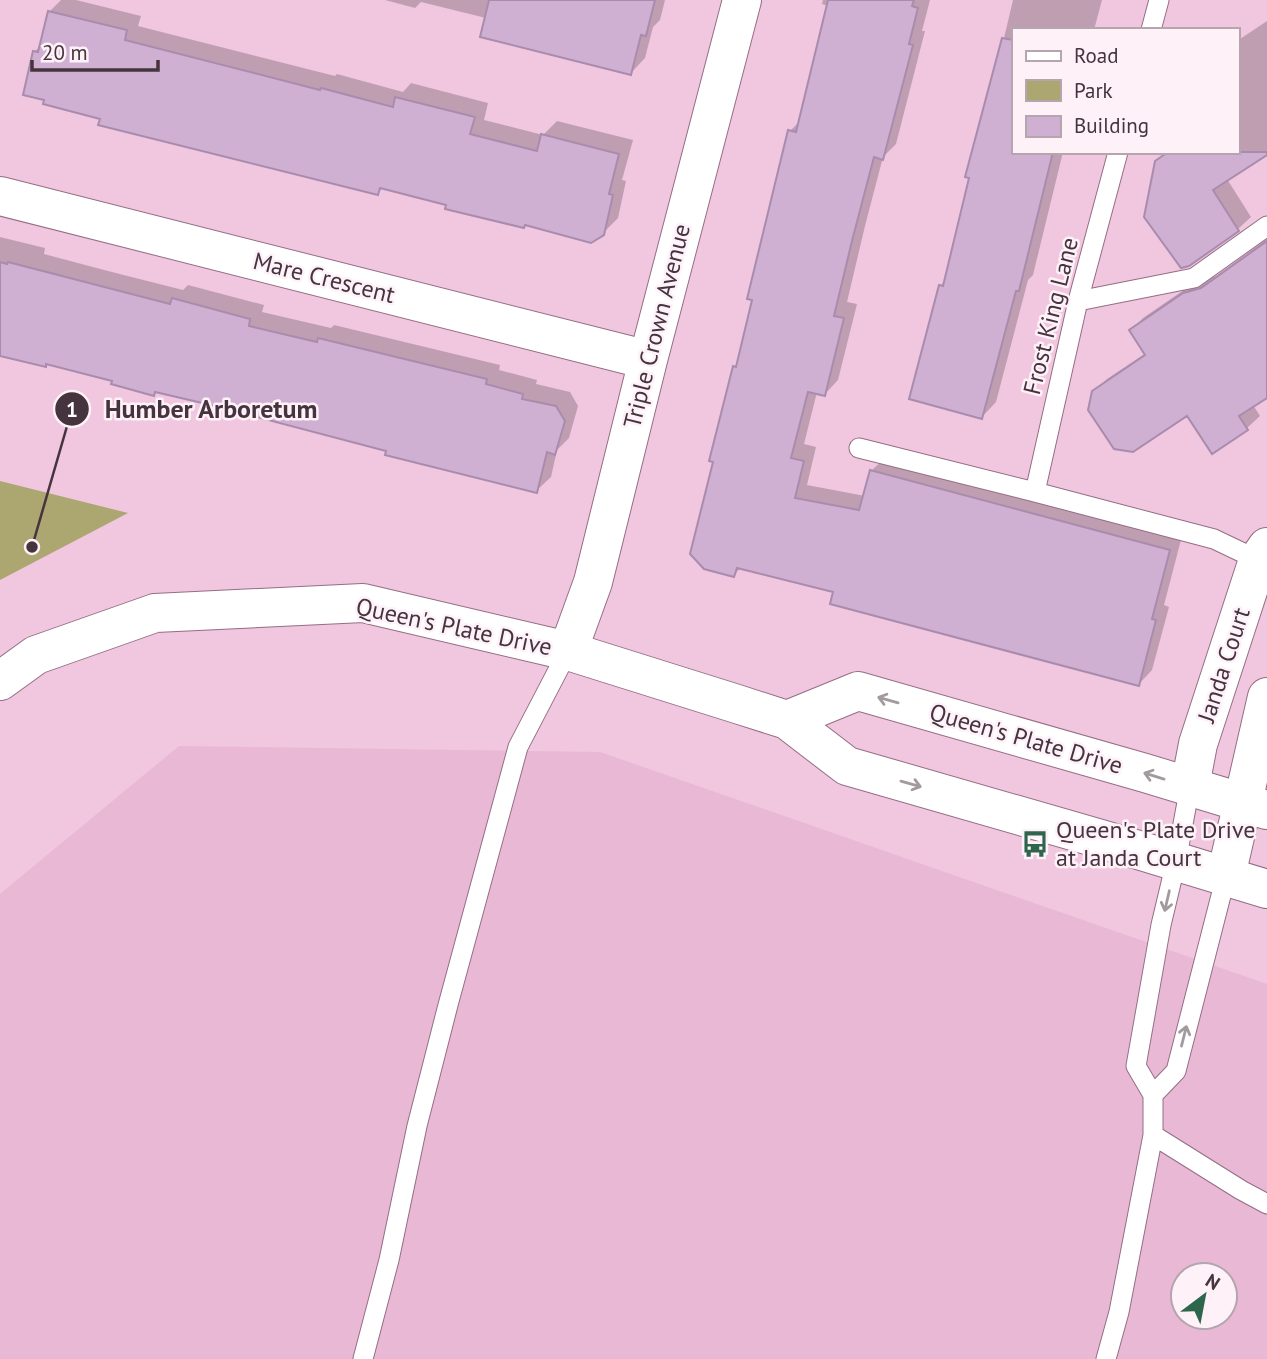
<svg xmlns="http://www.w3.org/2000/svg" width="1267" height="1359" viewBox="0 0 1267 1359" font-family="'PT Sans',sans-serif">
<rect width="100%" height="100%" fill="#f1c6df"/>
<!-- built -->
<path fill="#e9b8d5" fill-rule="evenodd" d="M 179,746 L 600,752 L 1267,984 L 1267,1359 L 0,1359 L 0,894 ZM 1183,1275 L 1225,1275 L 1225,1317 L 1183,1317 Z"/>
<!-- green -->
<path fill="#aca671" d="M 0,481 L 128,513 L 0,580 Z"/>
<!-- shadow -->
<path fill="#0003" d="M 61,0 L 76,0 L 141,16 L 138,26 L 335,76 L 337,74 L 403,92 L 411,83 L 488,103 L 484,120 L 543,135 L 557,121 L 633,140 L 622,180 L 626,181 L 618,218 L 603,233 L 526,223 L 383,187 L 378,193 L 102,118 L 35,51 L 42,45 L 50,11 Z
M 385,0 L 665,0 L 660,20 L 653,27 L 645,58 L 631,73 L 486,18 L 421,2 L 415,8 Z
M 823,0 L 930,0 L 922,31 L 925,31 L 896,144 L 883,157 L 865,226 L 847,302 L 857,304 L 838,380 L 825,394 L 817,392 L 804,444 L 816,447 L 807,485 L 865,496 L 871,471 L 885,458 L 1182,536 L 1164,605 L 1169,607 L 1152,670 L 1139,684 L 835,591 L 741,567 L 734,575 L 715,460 L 734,367 L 739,362 L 790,131 L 801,120 L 828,6 L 822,4 Z
M 1013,0 L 1102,0 L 1094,30 L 1013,30 L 1013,152 L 1063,152 L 1033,275 L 1028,280 L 996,402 L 982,417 L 940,286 L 947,279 Z
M 1267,21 L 1267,152 L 1227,179 L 1251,217 L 1238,229 L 1156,162 L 1166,152 L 1237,152 L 1237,41 Z
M 0,237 L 45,248 L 44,254 L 108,271 L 183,290 L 188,285 L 264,305 L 262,312 L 331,328 L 334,325 L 500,365 L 499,370 L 537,380 L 536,384 L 570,392 L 578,406 L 569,438 L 557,450 L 551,477 L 536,491 L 388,449 L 157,390 L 153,394 L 114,380 L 47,363 L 45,365 L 0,354 Z
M 1267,239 L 1267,395 L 1253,405 L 1260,416 L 1247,428 L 1093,392 L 1107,379 L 1146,353 L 1131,331 L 1143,318 L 1197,281 L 1216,276 Z"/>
<!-- building -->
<path fill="#cfb0d2" stroke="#a98cad" stroke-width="2" d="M 489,0 L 655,0 L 646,36 L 641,35 L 631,75 L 480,37 Z
M 828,0 L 914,0 L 912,6 L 918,8 L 909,44 L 913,45 L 883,160 L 874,157 L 852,241 L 834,316 L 844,318 L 825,396 L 808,392 L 791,458 L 804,461 L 795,498 L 859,510 L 870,470 L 1170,550 L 1152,619 L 1156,620 L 1139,686 L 830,604 L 833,592 L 737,568 L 734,577 L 704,569 L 690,554 L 713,462 L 709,461 L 733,366 L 736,367 L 752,300 L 747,299 L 788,130 L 796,132 Z
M 48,11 L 127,30 L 125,40 L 320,90 L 321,88 L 393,107 L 395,97 L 475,117 L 470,134 L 537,151 L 541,134 L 619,154 L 609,194 L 613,195 L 604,235 L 591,243 L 525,225 L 524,228 L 445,209 L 446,205 L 380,188 L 378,195 L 98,125 L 100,119 L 43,104 L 44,100 L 23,95 L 33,51 L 38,52 Z
M 1002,38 L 1013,40 L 1013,152 L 1053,152 L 1019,291 L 1016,291 L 982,419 L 909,399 L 939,285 L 943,286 L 969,178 L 965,177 Z
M 1168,152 L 1267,152 L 1267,155 L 1213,190 L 1239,231 L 1189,266 L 1181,268 L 1144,217 L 1155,161 Z
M 1267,241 L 1267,398 L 1239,416 L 1248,430 L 1212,454 L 1187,416 L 1133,452 L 1114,449 L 1088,410 L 1092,391 L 1145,355 L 1129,330 L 1183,293 L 1201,288 Z
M 0,262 L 7,264 L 8,262 L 170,304 L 172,298 L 250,319 L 249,326 L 317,342 L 318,338 L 487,379 L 486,384 L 523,394 L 522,399 L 556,406 L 565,421 L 555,455 L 547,452 L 537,493 L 385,455 L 386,451 L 211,405 L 155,392 L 154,396 L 111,384 L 112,381 L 46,364 L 46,367 L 0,356 Z"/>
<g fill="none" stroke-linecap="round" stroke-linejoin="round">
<defs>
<path id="service" d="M 1151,30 L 1159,0
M 1078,301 L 1194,278 L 1267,226
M 859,448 L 1035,492 L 1214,539 L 1258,560
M 1035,492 L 1078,301 L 1118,152
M 1153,1095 L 1176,1071 L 1226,876
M 1153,1135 L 1241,1190 L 1267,1204
M 363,1359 L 389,1260 L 417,1126 L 448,1005 L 518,747 L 568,651
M 1106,1359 L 1119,1312 L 1153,1135 L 1153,1095 L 1136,1066 L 1161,925 L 1176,862 L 1190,786"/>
<path id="minor" d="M 0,196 L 648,360
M 568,651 L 593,582 L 648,360 L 742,0
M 1190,786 L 1198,744 L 1258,560 L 1267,547
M 1226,876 L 1267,697"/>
<path id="tertiary" d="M 0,681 L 36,655 L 155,613 L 363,603 L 568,651 L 737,704 L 787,720 L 847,766 L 1125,846 L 1267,889
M 787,720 L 858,691 L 1145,773 L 1267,810"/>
</defs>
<!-- service casing -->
<use href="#service" stroke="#946e84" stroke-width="21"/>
<!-- minor casing -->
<use href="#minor" stroke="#946e84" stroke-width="40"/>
<!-- tertiary casing -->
<use href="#tertiary" stroke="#946e84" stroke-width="40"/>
<!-- service -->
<use href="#service" stroke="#fff" stroke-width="19"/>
<!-- minor -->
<use href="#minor" stroke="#fff" stroke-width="38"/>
<!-- tertiary -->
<use href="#tertiary" stroke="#fff" stroke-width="38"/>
</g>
<!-- one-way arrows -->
<defs><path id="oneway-shaft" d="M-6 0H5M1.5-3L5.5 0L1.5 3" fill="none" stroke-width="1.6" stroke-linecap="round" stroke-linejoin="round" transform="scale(1.75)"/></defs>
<g stroke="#a29a9e">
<use href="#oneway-shaft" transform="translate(888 700) rotate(-164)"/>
<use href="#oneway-shaft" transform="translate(1154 776) rotate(-163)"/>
<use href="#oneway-shaft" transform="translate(911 784) rotate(16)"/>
<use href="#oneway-shaft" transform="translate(1167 901) rotate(103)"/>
<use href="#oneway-shaft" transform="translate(1184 1036) rotate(-76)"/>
</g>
<!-- icons -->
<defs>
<symbol id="bus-bare" viewBox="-9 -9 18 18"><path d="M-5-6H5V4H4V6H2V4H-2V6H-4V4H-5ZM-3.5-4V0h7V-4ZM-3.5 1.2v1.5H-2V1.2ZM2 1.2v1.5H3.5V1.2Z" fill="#2e664d" stroke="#fef1f8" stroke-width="2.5" paint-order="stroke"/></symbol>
</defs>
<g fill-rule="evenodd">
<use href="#bus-bare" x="1016" y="825" width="38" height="38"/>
</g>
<g text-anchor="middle" stroke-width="5" stroke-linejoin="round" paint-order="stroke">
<!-- street labels -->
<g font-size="24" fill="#45343e" stroke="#fef1f8">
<text transform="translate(324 278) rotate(14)" y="8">Mare Crescent</text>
<text transform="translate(1051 316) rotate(-76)" y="8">Frost King Lane</text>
<text transform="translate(657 326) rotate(-76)" y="8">Triple Crown Avenue</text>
<text transform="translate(454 627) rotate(12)" y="8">Queen's Plate Drive</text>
<text transform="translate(1224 665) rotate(-72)" y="8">Janda Court</text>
<text transform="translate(1026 739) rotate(16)" y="8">Queen's Plate Drive</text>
</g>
<!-- poi labels -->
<g font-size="24" fill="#45343e" stroke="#fef1f8" text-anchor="start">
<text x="1056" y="838">Queen's Plate Drive<tspan x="1056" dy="28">at Janda Court</tspan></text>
</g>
</g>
<!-- callouts -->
<path fill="none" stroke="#45343e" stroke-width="2.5" d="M32 547L72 409"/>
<g fill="#45343e" stroke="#fef1f8" stroke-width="2.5">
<circle cx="32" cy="547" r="7"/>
<circle cx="72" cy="409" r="18"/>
</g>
<g font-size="21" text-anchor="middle" font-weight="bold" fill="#fff">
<text x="72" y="417">1</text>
</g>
<g font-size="26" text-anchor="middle" font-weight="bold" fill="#45343e" stroke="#fef1f8" stroke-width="5" stroke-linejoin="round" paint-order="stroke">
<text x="211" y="418">Humber Arboretum</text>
</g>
<!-- legend -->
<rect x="1012" y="28" width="228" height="126" fill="#fef1f8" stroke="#b4a5ae" stroke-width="2"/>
<rect x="1026" y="51" width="35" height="10" fill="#ffffff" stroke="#b4a5ae" stroke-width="2"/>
<text x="1074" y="63" font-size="21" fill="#45343e">Road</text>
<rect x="1026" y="80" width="35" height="21" fill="#aca671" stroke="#b4a5ae" stroke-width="2"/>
<text x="1074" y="98" font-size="21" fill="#45343e">Park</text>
<rect x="1026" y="116" width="35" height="21" fill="#cfb0d2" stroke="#b4a5ae" stroke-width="2"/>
<text x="1074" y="133" font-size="21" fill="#45343e">Building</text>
<!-- north arrow -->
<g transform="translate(1204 1296) rotate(32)"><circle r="33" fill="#fef1f8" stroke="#b4a5ae" stroke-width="2"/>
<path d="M0-5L12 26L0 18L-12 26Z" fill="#2e664d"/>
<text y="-10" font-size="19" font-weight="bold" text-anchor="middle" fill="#45343e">N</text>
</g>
<!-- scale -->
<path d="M32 60v10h126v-10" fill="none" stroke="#45343e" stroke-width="3.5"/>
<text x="42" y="60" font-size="21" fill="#45343e" stroke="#fef1f8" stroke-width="5" paint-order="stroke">20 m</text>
</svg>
